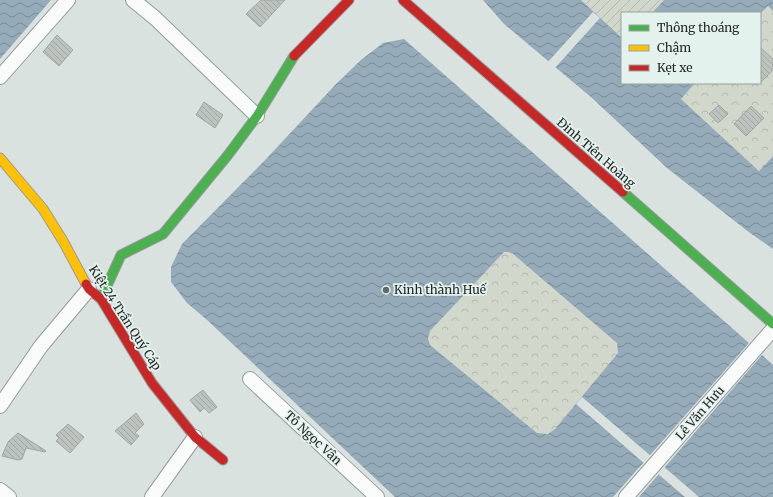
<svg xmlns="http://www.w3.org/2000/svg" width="773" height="497" viewBox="0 0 773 497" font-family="Merriweather,serif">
<defs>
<pattern id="park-crowns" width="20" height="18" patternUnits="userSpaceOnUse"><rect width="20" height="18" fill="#d2d7cb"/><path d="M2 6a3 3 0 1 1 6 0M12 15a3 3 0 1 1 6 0" fill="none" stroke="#b4b9ae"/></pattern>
<pattern id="garden-furrows" width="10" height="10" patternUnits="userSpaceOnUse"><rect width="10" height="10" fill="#d2d7cb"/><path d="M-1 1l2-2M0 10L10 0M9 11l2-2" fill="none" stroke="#b4b9ae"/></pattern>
<pattern id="water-waves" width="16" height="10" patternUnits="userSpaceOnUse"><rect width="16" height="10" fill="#95abb9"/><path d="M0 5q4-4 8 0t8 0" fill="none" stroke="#798b96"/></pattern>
<pattern id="building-back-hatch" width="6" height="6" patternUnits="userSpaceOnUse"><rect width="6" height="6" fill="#bcc2be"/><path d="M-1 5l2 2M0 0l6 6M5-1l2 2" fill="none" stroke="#a1a7a3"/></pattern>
</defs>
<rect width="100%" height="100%" fill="#dae2e0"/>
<!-- park -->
<path fill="url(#park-crowns)" d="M 768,6 L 773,11 L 773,156 L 759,171 L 681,99 L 695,83 L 760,83 L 760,14 Z
M 507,251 L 513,254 L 617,343 L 618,353 L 555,429 L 548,434 L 537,433 L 430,345 L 428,339 L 430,331 L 504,252 Z"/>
<!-- garden -->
<path fill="url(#garden-furrows)" d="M 581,0 L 664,0 L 652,13 L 622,13 L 622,38 Z"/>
<!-- water -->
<path fill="url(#water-waves)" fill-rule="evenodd" d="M 0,0 L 51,0 L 0,59 Z
M 483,0 L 581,0 L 622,38 L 622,83 L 695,83 L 681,99 L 759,171 L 773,156 L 773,249 L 750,233 L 667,168 L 592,98 L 504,24 Z
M 664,0 L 773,0 L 773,11 L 768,6 L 760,14 L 652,13 Z
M 404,39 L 749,343 L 613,497 L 395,497 L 206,319 L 187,303 L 171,282 L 171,267 L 182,244 L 268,157 L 336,84 L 361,60 L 383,43 ZM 504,252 L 509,252 L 513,254 L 617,343 L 618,353 L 555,429 L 548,434 L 537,433 L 430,345 L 428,339 L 430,331 Z
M 762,355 L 773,365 L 773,497 L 639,497 Z"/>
<!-- pier -->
<path fill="#dae2e0" d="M 593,12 L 600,18 L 554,69 L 547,63 Z
M 582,397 L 652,457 L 645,464 L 576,404 Z
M 663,466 L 699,497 L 685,497 L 657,473 Z"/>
<!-- building -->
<path fill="url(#building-back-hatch)" stroke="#a1a6a4" d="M 261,0 L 285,0 L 260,27 L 246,14 Z
M 57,35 L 73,50 L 59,66 L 43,52 Z
M 760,47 L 773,59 L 773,70 L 760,83 Z
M 204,102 L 223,115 L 215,128 L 196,115 Z
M 719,105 L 728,114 L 718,123 L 709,114 Z
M 751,106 L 764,118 L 746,136 L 734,124 Z
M 203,390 L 217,407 L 209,413 L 204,408 L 200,412 L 190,400 Z
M 136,413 L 144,424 L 135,433 L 139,436 L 131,445 L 115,431 Z
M 68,424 L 84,437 L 70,453 L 56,441 L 59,438 L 56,435 Z
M 18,433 L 46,451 L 45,452 L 26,448 L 22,459 L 18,460 L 2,456 L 8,442 Z"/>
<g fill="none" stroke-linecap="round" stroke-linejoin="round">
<defs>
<path id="street" d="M 133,0 L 155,18 L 257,116
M 0,77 L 68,0
M 250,379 L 377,497
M 0,406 L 41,346 L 89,289
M 0,490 L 9,497
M 152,497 L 195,437
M 626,497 L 773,329"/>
<path id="fast" d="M 623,192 L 773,324
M 101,299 L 121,255 L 163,234 L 228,155 L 257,116 L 294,56"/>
<path id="slow" d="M 0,158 L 43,209 L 63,241 L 86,284"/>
<path id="jam" d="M 403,0 L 623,192
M 294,56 L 349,0
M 86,284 L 89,289 L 101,299 L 152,383 L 195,437 L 223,460"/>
</defs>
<!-- street casing -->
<use href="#street" stroke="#959b9a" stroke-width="16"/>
<!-- fast casing -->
<use href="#fast" stroke="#959b9a" stroke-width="11"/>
<!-- slow casing -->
<use href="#slow" stroke="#959b9a" stroke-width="11"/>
<!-- jam casing -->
<use href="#jam" stroke="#959b9a" stroke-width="11"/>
<!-- street -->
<use href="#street" stroke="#f9fbfa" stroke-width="14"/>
<!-- fast -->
<use href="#fast" stroke="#4caf50" stroke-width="9"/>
<!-- slow -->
<use href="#slow" stroke="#ffc107" stroke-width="9"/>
<!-- jam -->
<use href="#jam" stroke="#c62828" stroke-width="9"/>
</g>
<!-- markers -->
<circle fill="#626867" stroke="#e4f2ee" stroke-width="1.5" cx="386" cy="290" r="4"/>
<g text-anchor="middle" stroke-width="3.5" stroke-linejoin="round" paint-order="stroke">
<!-- street labels -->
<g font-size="12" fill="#222726" stroke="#e4f2ee">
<text transform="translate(596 153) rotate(41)" y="4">Đinh Tiên Hoàng</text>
<text transform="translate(125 318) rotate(57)" y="4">Kiệt 24 Trần Quý Cáp</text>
<text transform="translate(700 413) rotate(-49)" y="4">Lê Văn Hưu</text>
<text transform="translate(313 438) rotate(43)" y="4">Tô Ngọc Vân</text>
</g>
<!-- poi labels -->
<g font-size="12" fill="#222726" stroke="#e4f2ee" text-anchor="start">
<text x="394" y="294">Kinh thành Huế</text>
</g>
</g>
<!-- legend -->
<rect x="621" y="12" width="140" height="72" fill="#e4f2ee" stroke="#96a19e"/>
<rect x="629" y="25" width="20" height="6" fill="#4caf50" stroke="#96a19e"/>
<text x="657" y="32" font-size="12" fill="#222726">Thông thoáng</text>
<rect x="629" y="45" width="20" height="6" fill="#ffc107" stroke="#96a19e"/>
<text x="657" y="52" font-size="12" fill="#222726">Chậm</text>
<rect x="629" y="65" width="20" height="6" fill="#c62828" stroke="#96a19e"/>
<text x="657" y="72" font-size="12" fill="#222726">Kẹt xe</text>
</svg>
